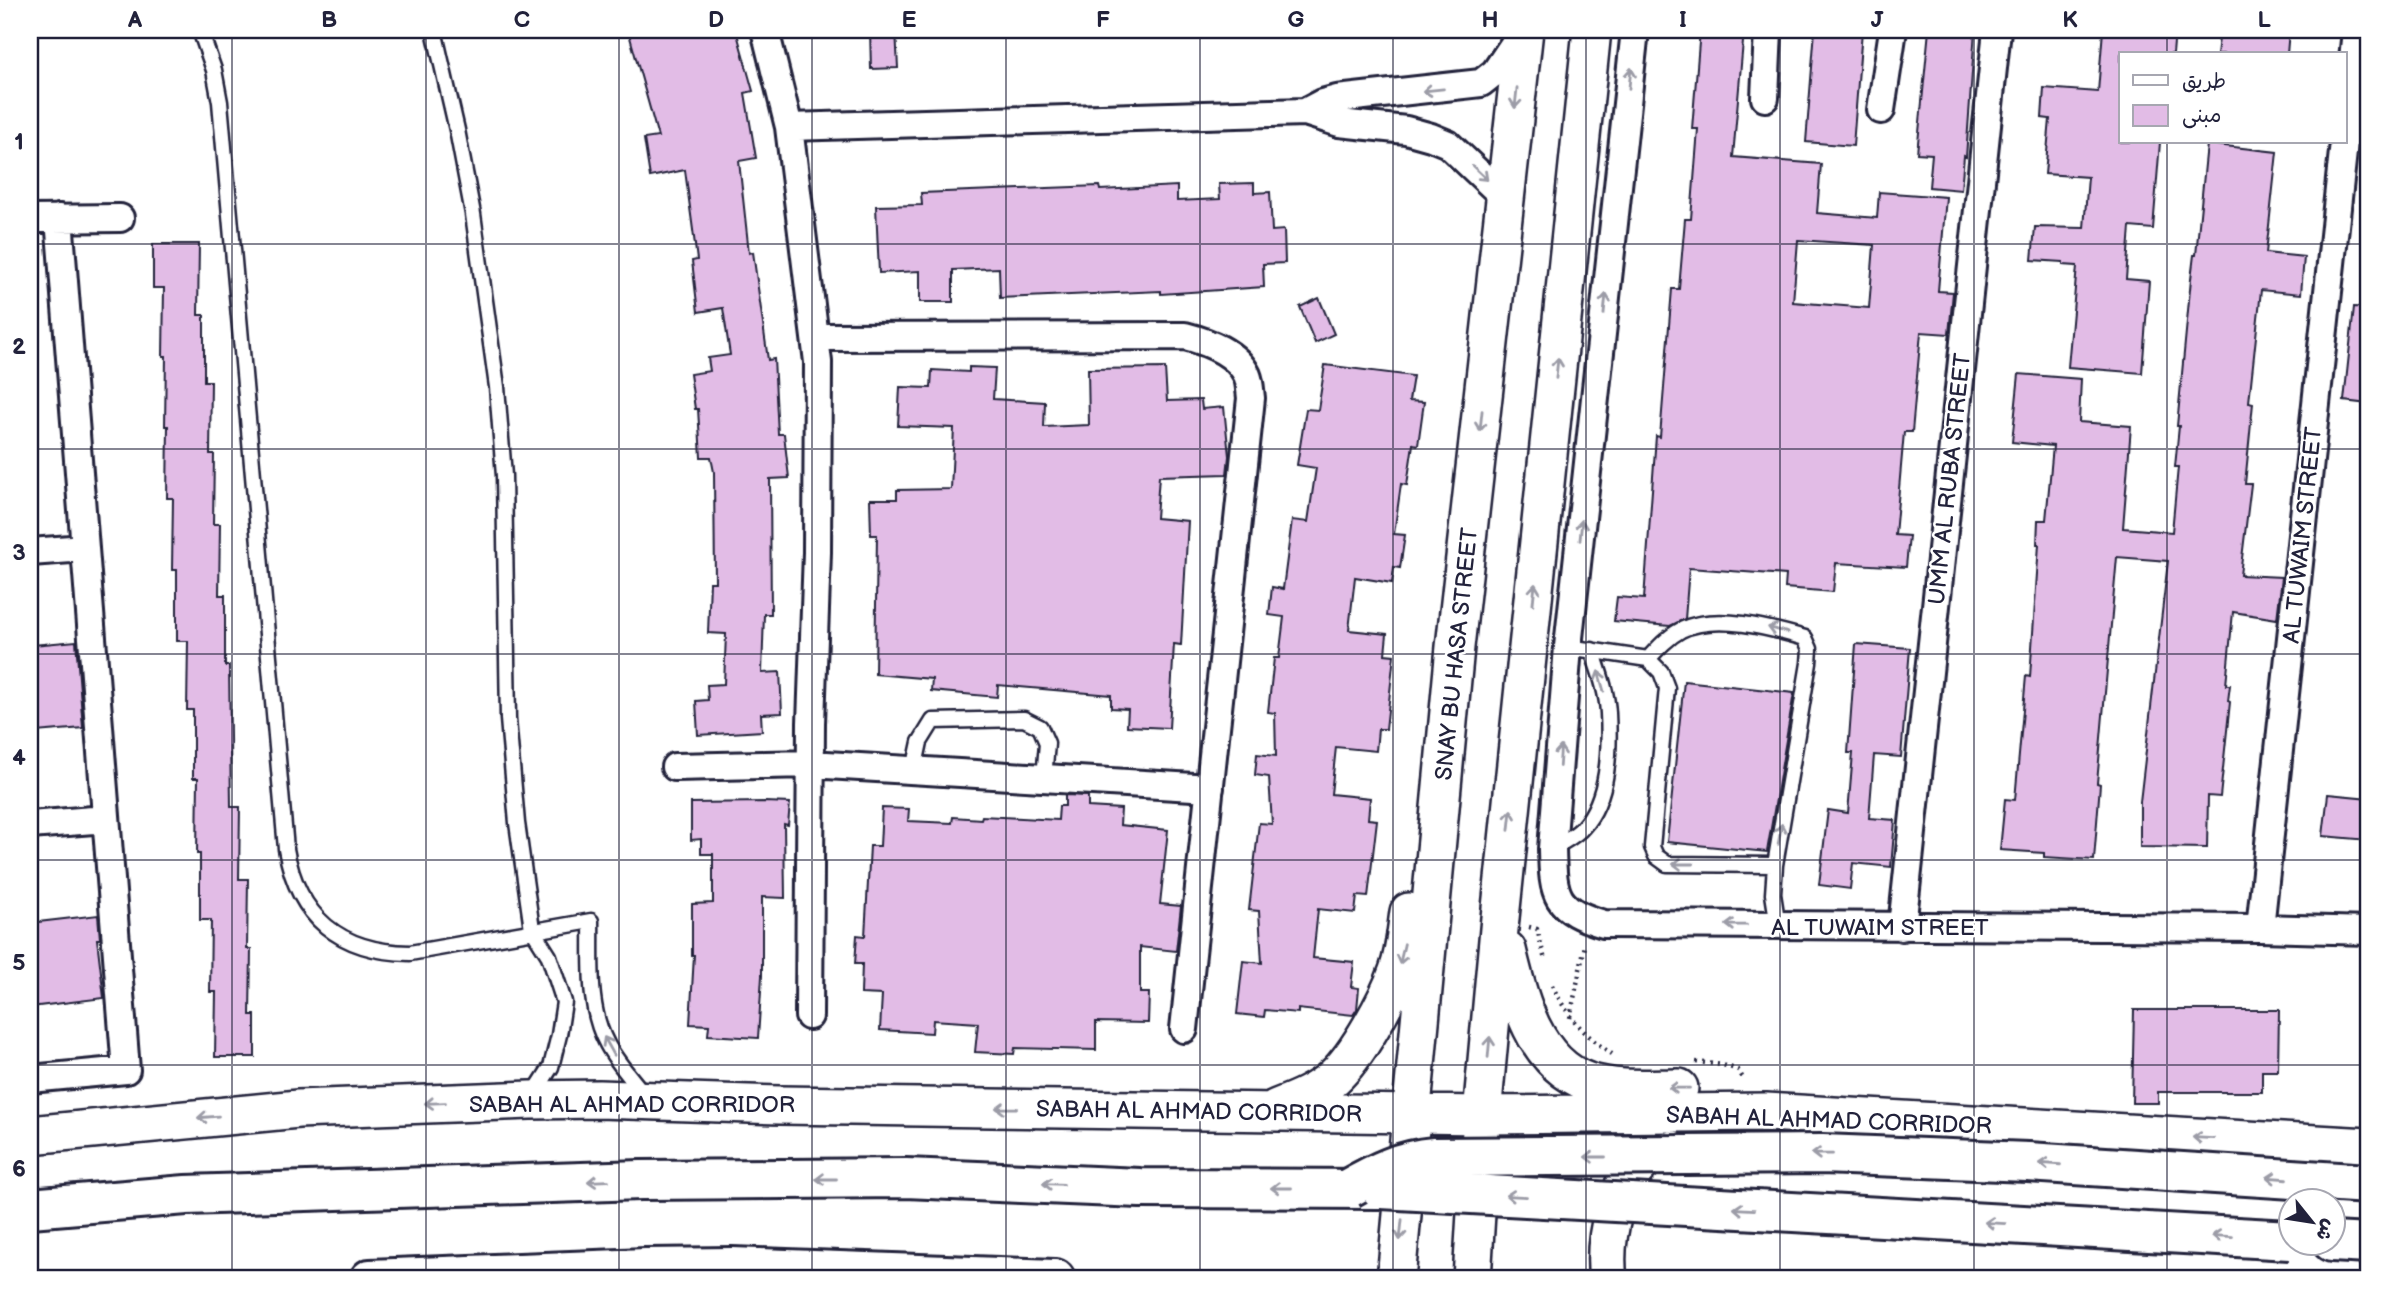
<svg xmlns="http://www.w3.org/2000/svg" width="2399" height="1309" viewBox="0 0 2399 1309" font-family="'Balsamiq Sans','Playpen Sans Arabic',sans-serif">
<rect width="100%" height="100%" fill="#fff"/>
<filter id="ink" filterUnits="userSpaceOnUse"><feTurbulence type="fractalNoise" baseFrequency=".0143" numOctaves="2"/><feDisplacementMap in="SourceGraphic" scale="14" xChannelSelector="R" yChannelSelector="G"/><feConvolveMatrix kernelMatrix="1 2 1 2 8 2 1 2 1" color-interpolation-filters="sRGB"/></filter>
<g filter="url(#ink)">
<!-- building -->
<path fill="#e2bce6" stroke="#22223b" stroke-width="2" fill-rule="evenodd" d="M 628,30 L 736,30 L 753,91 L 745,93 L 756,158 L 739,161 L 749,253 L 753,252 L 768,360 L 774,359 L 778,434 L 784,434 L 789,478 L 770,479 L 771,614 L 764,614 L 762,673 L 780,672 L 782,713 L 761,714 L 762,731 L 698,735 L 696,701 L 708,700 L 707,685 L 724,684 L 726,634 L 708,633 L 710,582 L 715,582 L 714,472 L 711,457 L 701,457 L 698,409 L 695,409 L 690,374 L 710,371 L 708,358 L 730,355 L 723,308 L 698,312 L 692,261 L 697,260 L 685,170 L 650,177 L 644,139 L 658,137 Z
M 870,30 L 896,30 L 898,68 L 871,69 Z
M 1700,30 L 1744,30 L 1733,157 L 1821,164 L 1817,213 L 1877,218 L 1879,192 L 1946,197 L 1938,291 L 1953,292 L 1949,334 L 1921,332 L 1912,432 L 1904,432 L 1895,535 L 1909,536 L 1906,567 L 1836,563 L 1833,592 L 1785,588 L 1786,575 L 1689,568 L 1685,619 L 1670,626 L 1614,621 L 1617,597 L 1644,599 L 1656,436 L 1660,437 L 1672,289 L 1679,289 L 1685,219 L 1691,219 L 1698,129 L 1692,129 ZM 1798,240 L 1874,245 L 1869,308 L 1793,302 Z
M 1815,30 L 1862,30 L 1853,146 L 1806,142 Z
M 1929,30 L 1975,30 L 1966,157 L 1964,156 L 1961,190 L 1929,187 L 1932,154 L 1917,153 Z
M 2103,30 L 2175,30 L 2173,54 L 2121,54 L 2121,142 L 2160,142 L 2153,229 L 2130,227 L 2126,279 L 2149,281 L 2142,373 L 2068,367 L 2077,266 L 2063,265 L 2063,262 L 2032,260 L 2035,227 L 2084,228 L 2088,177 L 2045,174 L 2050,119 L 2042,118 L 2044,88 L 2098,92 Z
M 2220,30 L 2289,30 L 2287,54 L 2217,54 Z
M 2207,144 L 2277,152 L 2266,253 L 2304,257 L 2301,294 L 2261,290 L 2249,402 L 2253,403 L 2245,484 L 2251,484 L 2240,575 L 2282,577 L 2277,619 L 2233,612 L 2226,685 L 2230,685 L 2228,701 L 2230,702 L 2220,797 L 2208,796 L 2207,848 L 2140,847 L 2140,802 L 2168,561 L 2117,557 L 2097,783 L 2100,784 L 2094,860 L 2044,857 L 2044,853 L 2000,850 L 2005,799 L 2015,800 L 2026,676 L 2030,677 L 2039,544 L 2037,544 L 2038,520 L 2046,520 L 2053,446 L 2012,442 L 2019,374 L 2081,379 L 2079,422 L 2131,426 L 2123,528 L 2172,532 L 2178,467 L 2175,467 L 2179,426 L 2177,426 L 2191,279 L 2194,255 L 2196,255 Z
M 1254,183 L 1254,193 L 1270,192 L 1272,231 L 1284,230 L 1285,263 L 1263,264 L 1264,287 L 1161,294 L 1161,291 L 1000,298 L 999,268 L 953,270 L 953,302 L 920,302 L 920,271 L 879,273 L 876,206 L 922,205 L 921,193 L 1099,186 L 1100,190 L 1177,186 L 1177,201 L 1220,199 L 1219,184 Z
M 153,244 L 199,244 L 198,315 L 204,315 L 204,381 L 211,381 L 210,454 L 214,454 L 213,524 L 220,524 L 219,595 L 225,595 L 225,666 L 229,666 L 231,807 L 240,807 L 239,879 L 248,879 L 247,949 L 251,949 L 250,1015 L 255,1015 L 255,1057 L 215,1057 L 216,992 L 210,992 L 211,920 L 200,920 L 200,854 L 197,854 L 198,778 L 193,778 L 193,710 L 187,710 L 188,641 L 177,641 L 177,570 L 172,570 L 173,498 L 167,498 L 168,426 L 165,426 L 166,356 L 163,356 L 164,288 L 153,288 Z
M 1319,298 L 1334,334 L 1315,343 L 1300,307 Z
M 2354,307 L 2369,308 L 2369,404 L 2344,401 Z
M 1325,365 L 1413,376 L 1409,401 L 1424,402 L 1418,445 L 1413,444 L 1407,485 L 1401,484 L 1394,534 L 1405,535 L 1400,568 L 1394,567 L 1392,583 L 1355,577 L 1349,630 L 1387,634 L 1385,654 L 1394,655 L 1386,729 L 1378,729 L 1376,751 L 1336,747 L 1331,794 L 1370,798 L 1368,819 L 1377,820 L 1368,897 L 1357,896 L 1355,913 L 1318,909 L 1313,958 L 1354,962 L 1351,987 L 1359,988 L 1357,1009 L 1353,1015 L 1298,1009 L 1298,1013 L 1265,1010 L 1264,1017 L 1237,1014 L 1243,961 L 1262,963 L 1259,911 L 1249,910 L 1259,823 L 1272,824 L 1269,777 L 1255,775 L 1257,754 L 1276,756 L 1275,713 L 1268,712 L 1274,658 L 1279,658 L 1284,617 L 1269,615 L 1272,587 L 1283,589 L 1292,520 L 1308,522 L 1316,468 L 1297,465 L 1306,409 L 1318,410 Z
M 969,367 L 995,368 L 993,399 L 1045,402 L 1044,427 L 1089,425 L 1088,369 L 1165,368 L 1167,401 L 1201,400 L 1202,409 L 1224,407 L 1229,456 L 1227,474 L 1159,476 L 1156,518 L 1188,521 L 1181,645 L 1174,644 L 1169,728 L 1127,726 L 1128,709 L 1111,708 L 1111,695 L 998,685 L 997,697 L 931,691 L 932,679 L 875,674 L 877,535 L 871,535 L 870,499 L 897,499 L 897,490 L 951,489 L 954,428 L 898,426 L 900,387 L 931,388 L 932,370 L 969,372 Z
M 76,641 L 83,728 L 36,732 L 34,709 L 38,708 L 33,645 Z
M 1856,644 L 1910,648 L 1901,757 L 1874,755 L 1869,818 L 1895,820 L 1891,867 L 1853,863 L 1850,889 L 1819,885 L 1828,810 L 1848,813 L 1853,753 L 1848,753 Z
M 1684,681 L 1794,693 L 1767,852 L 1667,842 Z
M 2328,794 L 2369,798 L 2369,840 L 2323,836 Z
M 1065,795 L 1088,796 L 1088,807 L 1121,809 L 1120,825 L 1168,830 L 1160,904 L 1181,906 L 1176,951 L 1140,947 L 1140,993 L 1149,993 L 1148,1023 L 1096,1022 L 1096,1050 L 1015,1048 L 1014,1054 L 975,1052 L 978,1023 L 933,1020 L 932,1033 L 880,1030 L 882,995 L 861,994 L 862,964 L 855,964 L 857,935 L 865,936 L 870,846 L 880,846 L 882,808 L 909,809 L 908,821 L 952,823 L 953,817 L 981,819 L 982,816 L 1058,820 L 1059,806 L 1065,806 Z
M 765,802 L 790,803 L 788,825 L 784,824 L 785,898 L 762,897 L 762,976 L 758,1038 L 708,1035 L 709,1025 L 690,1024 L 694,955 L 692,955 L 692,904 L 713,903 L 713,854 L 701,854 L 701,839 L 691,840 L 691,803 Z
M 98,915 L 100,939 L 97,939 L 104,998 L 30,1007 L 30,923 Z
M 2134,1010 L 2279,1010 L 2278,1071 L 2262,1071 L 2262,1092 L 2158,1092 L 2158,1103 L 2132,1103 Z"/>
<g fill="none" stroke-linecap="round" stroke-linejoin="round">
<defs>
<path id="lane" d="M 200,30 L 214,70 L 220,102 L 286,849 C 298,918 340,952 410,953 L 591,921 C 592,962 587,1007 607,1044 C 617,1063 633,1080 646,1097
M 434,30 L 457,130 L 473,214 L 497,387 L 504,476 L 508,719 L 517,823 L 532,929 L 549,956 L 564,1002 L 559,1035 L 551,1067 L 533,1095
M 1568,647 L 1648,659 C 1658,648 1668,637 1681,630 C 1716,613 1770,628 1805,638 L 1810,649 L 1809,663 L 1775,865 L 1773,894 L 1778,926
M 1648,659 L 1661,672 L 1667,688 L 1652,847 L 1656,856 L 1667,864 L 1775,865
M 914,770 L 920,742 L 933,721 L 1024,719 L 1040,727 L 1047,743 L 1044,778
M 1552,849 C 1562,842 1576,836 1583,827 C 1609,798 1610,750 1608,713 C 1607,692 1599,671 1592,650"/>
<path id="street" d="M 765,30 L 789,127 L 818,362 L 817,552 L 811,723 L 809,1016
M 1635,30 L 1568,647 L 1552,849 C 1553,896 1555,910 1604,924 L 2260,928 L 2369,931
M 1765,98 L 1768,30
M 1881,110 L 1893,30
M 1305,112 L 1322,103 L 1337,99 L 1481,83 L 1495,72 L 1522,32
M 789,127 L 1305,112 L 1339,123 L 1406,130 L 1431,137 L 1448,144 L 1505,198
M 2345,137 L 2356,30
M 30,219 L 120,218
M 815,337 L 1185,336 C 1208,342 1236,352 1247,375 C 1250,382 1250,391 1251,398 L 1184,1029
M 30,552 L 85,548
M 675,767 L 810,764 L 1210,788
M 30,825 L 106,819
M 1902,927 L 1997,30
M 2260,928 L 2344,142
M 30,1079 L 126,1070 L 59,218"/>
<path id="secondary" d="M 1507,950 C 1518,998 1535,1064 1588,1082 C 1617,1091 1649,1088 1679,1088
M 1277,1108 C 1298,1100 1318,1092 1334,1077 C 1357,1056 1388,1000 1398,971 C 1405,952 1406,932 1409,912
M 30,1135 L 298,1109 L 530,1100 L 599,1099 L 780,1105 L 1482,1115 L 1766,1112 L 2369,1147
M 1396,1279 L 1455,647 L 1524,30
M 1472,1279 L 1482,1115 L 1500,918 L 1592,30
M 1608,1279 C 1603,1241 1614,1178 1651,1156 C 1657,1153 1665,1152 1672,1150"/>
<path id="highway" d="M 30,1208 L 186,1195 L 641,1180 L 906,1178 L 1140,1188 L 1381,1189
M 2332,1242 L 2369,1244
M 370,1279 L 646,1268 L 732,1267 L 1055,1279"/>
</defs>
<!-- lane casing -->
<use href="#lane" stroke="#22223b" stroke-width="19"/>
<!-- street casing -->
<use href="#street" stroke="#22223b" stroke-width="32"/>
<!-- secondary casing -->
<use href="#secondary" stroke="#22223b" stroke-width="42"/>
<!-- highway casing -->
<use href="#highway" stroke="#22223b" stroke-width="44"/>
<!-- path -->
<path stroke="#22223b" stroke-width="4.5" stroke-dasharray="2 5" stroke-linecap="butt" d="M 1529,927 L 1537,929 L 1545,960
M 1552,985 C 1566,1015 1585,1036 1612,1054
M 1570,1018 L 1585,945
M 1696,1062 L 1723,1065 L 1738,1070 L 1744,1080"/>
<!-- lane -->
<use href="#lane" stroke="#fff" stroke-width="14"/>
<!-- street -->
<use href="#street" stroke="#fff" stroke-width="26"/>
<!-- secondary -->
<use href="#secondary" stroke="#fff" stroke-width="37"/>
<!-- highway -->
<use href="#highway" stroke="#fff" stroke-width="38"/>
<defs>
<path id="highway-bridge" d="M 1349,1188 C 1377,1172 1401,1160 1434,1157 L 1822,1154 L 2028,1162 L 2369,1184
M 1381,1189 L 2290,1240"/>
</defs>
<!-- highway-bridge casing -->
<use href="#highway-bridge" stroke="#22223b" stroke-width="44" stroke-linecap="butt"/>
<!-- highway-bridge -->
<use href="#highway-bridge" stroke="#fff" stroke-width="38"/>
</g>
<!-- one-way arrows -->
<defs><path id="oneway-shaft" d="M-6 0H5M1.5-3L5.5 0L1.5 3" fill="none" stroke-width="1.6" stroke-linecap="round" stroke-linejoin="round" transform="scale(1.75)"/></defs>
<g stroke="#9c9ca7">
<use href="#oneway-shaft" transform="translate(1630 78) rotate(-84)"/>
<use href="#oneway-shaft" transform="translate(1433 90) rotate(174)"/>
<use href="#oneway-shaft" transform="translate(1516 98) rotate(96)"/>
<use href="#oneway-shaft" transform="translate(1480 173) rotate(44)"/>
<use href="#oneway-shaft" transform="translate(1605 304) rotate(-84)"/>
<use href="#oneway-shaft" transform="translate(1557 368) rotate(-84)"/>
<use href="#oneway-shaft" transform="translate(1481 421) rotate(96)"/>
<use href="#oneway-shaft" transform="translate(1581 530) rotate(-84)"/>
<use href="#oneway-shaft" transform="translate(1534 594) rotate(-84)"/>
<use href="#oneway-shaft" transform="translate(1778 630) rotate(-164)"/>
<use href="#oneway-shaft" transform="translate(1601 681) rotate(-106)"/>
<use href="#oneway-shaft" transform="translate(1560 756) rotate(-86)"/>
<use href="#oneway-shaft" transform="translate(1510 820) rotate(-84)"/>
<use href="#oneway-shaft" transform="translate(1780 834) rotate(-80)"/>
<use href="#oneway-shaft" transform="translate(1683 864) rotate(-180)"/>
<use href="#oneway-shaft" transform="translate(1736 925) rotate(-179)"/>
<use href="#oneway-shaft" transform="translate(1402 954) rotate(103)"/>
<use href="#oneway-shaft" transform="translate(609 1046) rotate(-119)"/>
<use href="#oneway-shaft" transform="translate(1489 1047) rotate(-85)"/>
<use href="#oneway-shaft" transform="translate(1679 1088) rotate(-179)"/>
<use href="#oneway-shaft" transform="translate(435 1103) rotate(178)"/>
<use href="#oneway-shaft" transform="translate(1006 1108) rotate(-179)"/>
<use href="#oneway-shaft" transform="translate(208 1117) rotate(175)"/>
<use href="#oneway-shaft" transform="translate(2203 1138) rotate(-177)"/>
<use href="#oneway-shaft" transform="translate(1822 1154) rotate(-179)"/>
<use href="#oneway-shaft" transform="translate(1595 1157) rotate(-180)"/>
<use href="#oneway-shaft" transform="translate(2050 1164) rotate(-176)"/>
<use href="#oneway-shaft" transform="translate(2277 1178) rotate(-176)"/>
<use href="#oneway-shaft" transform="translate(826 1179) rotate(180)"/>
<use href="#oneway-shaft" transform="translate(598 1181) rotate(178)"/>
<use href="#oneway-shaft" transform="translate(1053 1184) rotate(-178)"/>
<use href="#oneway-shaft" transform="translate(1281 1188) rotate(-180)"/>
<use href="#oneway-shaft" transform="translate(1516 1196) rotate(-177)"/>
<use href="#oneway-shaft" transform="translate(1744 1209) rotate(-177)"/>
<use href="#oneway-shaft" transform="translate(1995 1223) rotate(-177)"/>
<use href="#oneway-shaft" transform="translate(1401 1230) rotate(96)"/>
<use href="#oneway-shaft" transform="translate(2222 1236) rotate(-177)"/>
</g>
</g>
<!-- grid -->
<path fill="none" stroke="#22223b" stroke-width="2" stroke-opacity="0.55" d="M 232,30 L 232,1279M 426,30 L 426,1279M 619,30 L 619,1279M 812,30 L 812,1279M 1006,30 L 1006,1279M 1200,30 L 1200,1279M 1393,30 L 1393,1279M 1586,30 L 1586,1279M 1780,30 L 1780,1279M 1974,30 L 1974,1279M 2167,30 L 2167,54M 2167,142 L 2167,1279M 30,244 L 2369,244M 30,449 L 2369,449M 30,654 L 2369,654M 30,860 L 2369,860M 30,1065 L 2369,1065"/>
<g text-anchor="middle" stroke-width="5" stroke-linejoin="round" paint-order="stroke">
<!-- street labels -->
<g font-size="23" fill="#22223b" stroke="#fff">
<text transform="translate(1949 479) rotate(-84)" y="8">UMM AL RUBA STREET</text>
<text transform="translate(2302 535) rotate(-84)" y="8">AL TUWAIM STREET</text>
<text transform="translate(1456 654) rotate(-84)" y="8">SNAY BU HASA STREET</text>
<text x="1880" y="935">AL TUWAIM STREET</text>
<text x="632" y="1112">SABAH AL AHMAD CORRIDOR</text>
<text transform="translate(1199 1111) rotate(1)" y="8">SABAH AL AHMAD CORRIDOR</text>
<text transform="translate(1829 1120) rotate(2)" y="8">SABAH AL AHMAD CORRIDOR</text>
</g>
</g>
<!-- margin -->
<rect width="2399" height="1309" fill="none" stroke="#fff" stroke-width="77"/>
<!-- legend -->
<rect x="2119" y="52" width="228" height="91" fill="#ffffff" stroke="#a7a7b1" stroke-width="2"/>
<rect x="2133" y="75" width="35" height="10" fill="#ffffff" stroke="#a7a7b1" stroke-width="2"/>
<text x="2182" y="88" font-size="21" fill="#22223b">طريق</text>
<rect x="2133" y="105" width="35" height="21" fill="#e2bce6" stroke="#a7a7b1" stroke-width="2"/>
<text x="2182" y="122" font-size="21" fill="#22223b">مبنى</text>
<!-- north arrow -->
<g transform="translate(2312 1222) rotate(120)"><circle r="33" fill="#ffffff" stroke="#a7a7b1" stroke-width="2"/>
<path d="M0-5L12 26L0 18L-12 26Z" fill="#22223b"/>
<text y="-10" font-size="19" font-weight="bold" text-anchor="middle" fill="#22223b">ش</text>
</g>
<rect x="38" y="38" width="2322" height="1232" fill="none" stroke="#22223b" stroke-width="2.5"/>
<g font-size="23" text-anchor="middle" font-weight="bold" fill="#22223b">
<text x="135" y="27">A</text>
<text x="329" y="27">B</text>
<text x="522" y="27">C</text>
<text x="716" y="27">D</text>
<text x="909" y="27">E</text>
<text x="1103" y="27">F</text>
<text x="1296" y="27">G</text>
<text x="1490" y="27">H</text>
<text x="1683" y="27">I</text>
<text x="1877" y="27">J</text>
<text x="2070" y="27">K</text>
<text x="2264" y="27">L</text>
<text x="19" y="149">1</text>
<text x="19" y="354">2</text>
<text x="19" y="560">3</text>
<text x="19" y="765">4</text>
<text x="19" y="970">5</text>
<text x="19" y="1176">6</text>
</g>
</svg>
